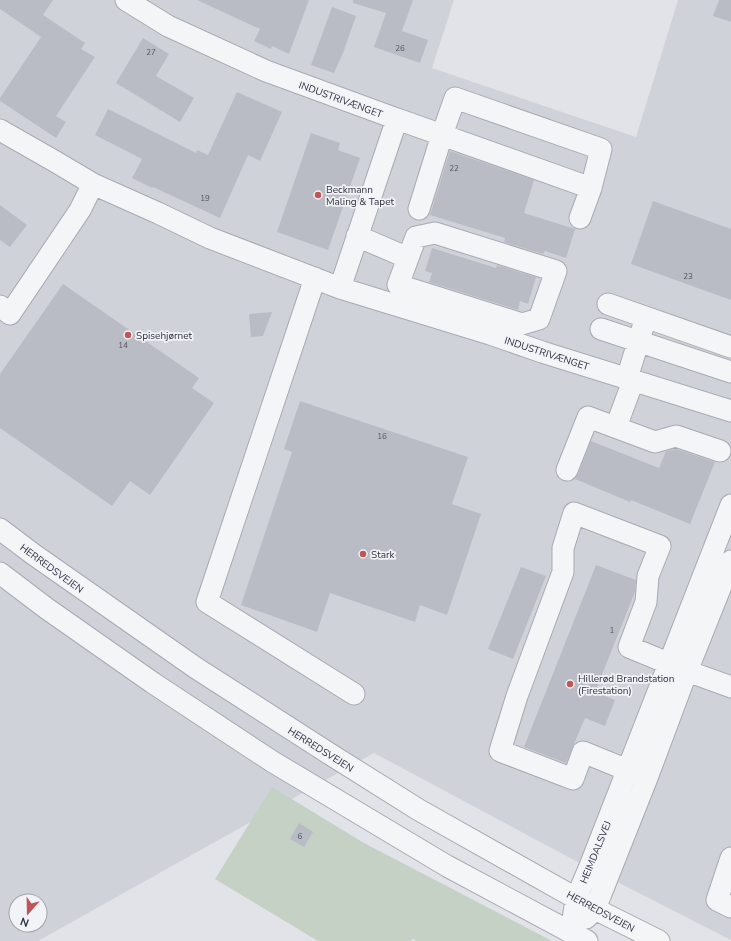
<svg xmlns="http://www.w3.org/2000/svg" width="731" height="941" viewBox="0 0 731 941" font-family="'Nunito Sans',sans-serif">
<rect width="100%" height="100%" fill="#e2e3e9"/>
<!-- built -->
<path fill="#d0d2da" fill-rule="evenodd" d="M 0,0 L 454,0 L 432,68 L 636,137 L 678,0 L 731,0 L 731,940 L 572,859 L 374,753 L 38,941 L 0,941 ZM 16,901 L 40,901 L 40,925 L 16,925 Z"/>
<!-- green -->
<path fill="#c5d1c4" d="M 272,787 L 364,843 L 552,941 L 416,941 L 413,939 L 411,941 L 318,941 L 215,879 Z"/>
<!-- building -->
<path fill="#babcc5" d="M 0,0 L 53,0 L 43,15 L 85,43 L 81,49 L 95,57 L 56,116 L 66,122 L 56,138 L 0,101 L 0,98 L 41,37 L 0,9 Z
M 197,0 L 309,0 L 289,54 L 272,46 L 271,49 L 254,41 L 260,29 Z
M 353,0 L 413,0 L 402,31 L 428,40 L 420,63 L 374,47 L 386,13 L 353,3 Z
M 719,0 L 731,0 L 731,22 L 713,16 Z
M 332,7 L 356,16 L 343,53 L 334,73 L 311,65 Z
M 143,38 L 169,54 L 156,76 L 194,98 L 180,122 L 116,83 Z
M 237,92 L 282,112 L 260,161 L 248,155 L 220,218 L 153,187 L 152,188 L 132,178 L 142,159 L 95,135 L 108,109 L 196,153 L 197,150 L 208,155 Z
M 311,133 L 340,143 L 338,150 L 360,158 L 328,250 L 277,232 Z
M 450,151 L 534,180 L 524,213 L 575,229 L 566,258 L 545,251 L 543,254 L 504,242 L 505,238 L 430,215 Z
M 653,201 L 731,229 L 731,300 L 631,264 Z
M 0,205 L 27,225 L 10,247 L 0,240 Z
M 432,248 L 496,268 L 497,265 L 536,277 L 528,304 L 520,301 L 518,310 L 429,282 L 432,273 L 425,271 Z
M 63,284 L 199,378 L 192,388 L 214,403 L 150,495 L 130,481 L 112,506 L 0,428 L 0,374 Z
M 272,312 L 263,336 L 251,337 L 249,314 Z
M 300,401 L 468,457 L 452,504 L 481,514 L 447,615 L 420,605 L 415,622 L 330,593 L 317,632 L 241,605 L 292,452 L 284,449 Z
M 591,441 L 659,468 L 666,451 L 676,449 L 715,462 L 690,524 L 631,500 L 630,502 L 575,479 L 578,474 Z
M 596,565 L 636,580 L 635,592 L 595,692 L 615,700 L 605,726 L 585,718 L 566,763 L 524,747 Z
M 521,567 L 546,576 L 513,659 L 488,649 Z
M 299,823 L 313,832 L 304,847 L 290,839 Z"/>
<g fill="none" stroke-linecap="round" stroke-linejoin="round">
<defs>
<path id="minor" d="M 126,0 L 168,26 L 266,71 L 397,119 L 340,288
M 397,119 L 591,188
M 0,130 L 56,162 L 93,184 L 158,213 L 210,238 L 340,288 L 490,334 L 542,352 L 731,411
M 419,209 L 442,135 L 455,98 L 601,149 L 591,188 L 580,218
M 357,236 L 408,258 L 416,237 L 435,233 L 556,271 L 539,319 L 522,324 L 398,285 L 408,258
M 315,278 L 207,602 L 354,694
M 608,304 L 731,347
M 0,306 L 10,314 L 80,210 L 93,184
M 601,329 L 731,372
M 627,378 L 643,327
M 616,427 L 633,381
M 567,470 L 588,417 L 655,442 L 676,436 L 720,451
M 0,529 L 33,554 L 196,668 L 333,756 L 419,810 L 595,909 L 659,941
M 0,573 L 46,608 L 153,683 L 273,762 L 447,866 L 587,941
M 647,778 L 583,752 L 573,779 L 500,751 L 517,696 L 563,572 L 563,548 L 574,513 L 660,546 L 648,576 L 646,602 L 629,647 L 687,671 L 731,687
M 731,858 L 717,900 L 731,907
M 586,918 L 595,909 L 647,778 L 687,671 L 731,561
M 571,933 L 576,899 L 590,866 L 731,505"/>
</defs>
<!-- minor casing -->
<use href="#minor" stroke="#a8aab3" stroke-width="23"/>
<!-- minor -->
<use href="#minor" stroke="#f4f5f7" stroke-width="21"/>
</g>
<!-- markers -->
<g fill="#bf5557" stroke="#f1f3f6" stroke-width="1.5">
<circle cx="318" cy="195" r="4"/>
<circle cx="128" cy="335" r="4"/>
<circle cx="363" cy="554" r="4"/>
<circle cx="570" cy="684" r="4"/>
</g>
<g text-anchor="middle" stroke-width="3.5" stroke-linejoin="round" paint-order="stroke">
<!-- number labels -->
<g font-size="8" fill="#505360">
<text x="400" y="51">26</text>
<text x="151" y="55">27</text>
<text x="454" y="171">22</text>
<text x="205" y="201">19</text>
<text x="688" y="279">23</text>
<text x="123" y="348">14</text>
<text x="382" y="439">16</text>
<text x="612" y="633">1</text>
<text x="300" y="839">6</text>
</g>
<!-- street labels -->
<g font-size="10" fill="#2c303f" stroke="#f1f3f6">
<text transform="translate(341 99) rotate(20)" y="4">INDUSTRIVÆNGET</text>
<text transform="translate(547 353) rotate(18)" y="4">INDUSTRIVÆNGET</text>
<text transform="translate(52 568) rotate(36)" y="4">HERREDSVEJEN</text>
<text transform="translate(321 749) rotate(32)" y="4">HERREDSVEJEN</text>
<text transform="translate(595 852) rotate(-68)" y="4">HEIMDALSVEJ</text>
<text transform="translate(601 911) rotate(28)" y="4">HERREDSVEJEN</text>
</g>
<!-- poi labels -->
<g font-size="10" fill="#2c303f" stroke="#f1f3f6" text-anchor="start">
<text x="326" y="193">Beckmann<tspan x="326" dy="12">Maling &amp; Tapet</tspan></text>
<text x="136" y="339">Spisehjørnet</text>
<text x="371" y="558">Stark</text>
<text x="578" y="682">Hillerød Brandstation<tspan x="578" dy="12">(Firestation)</tspan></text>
</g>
</g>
<!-- north arrow -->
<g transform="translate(28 913) rotate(200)"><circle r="19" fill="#f1f3f6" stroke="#a2a5ad"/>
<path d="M0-3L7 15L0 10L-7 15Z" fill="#bf5557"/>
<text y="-6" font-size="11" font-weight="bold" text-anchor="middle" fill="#2c303f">N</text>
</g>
</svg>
